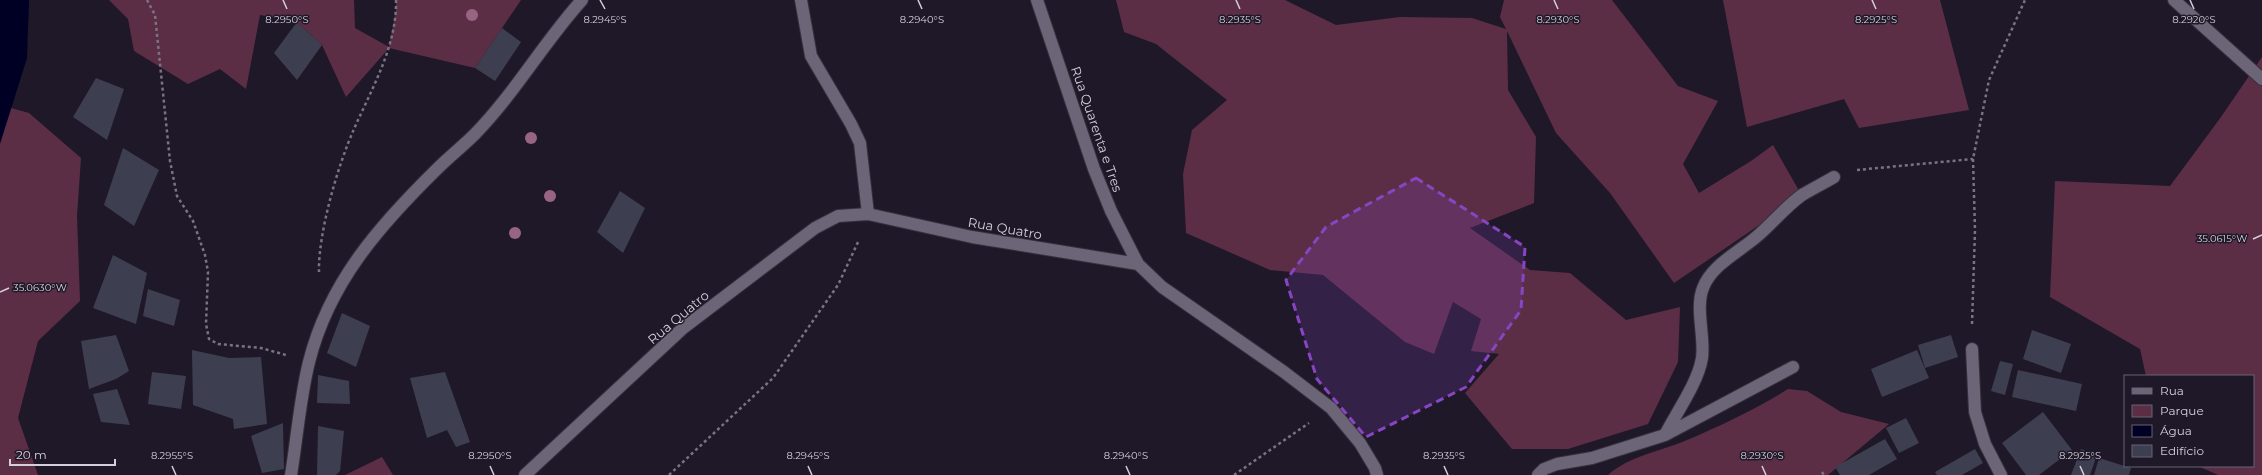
<svg xmlns="http://www.w3.org/2000/svg" width="2262" height="475" viewBox="0 0 2262 475" font-family="Montserrat,sans-serif">
<rect width="100%" height="100%" fill="#1f1828"/>
<!-- green -->
<path fill="#5c2e45" d="M 109,0 L 354,0 L 355,28 L 389,47 L 396,10 L 396,0 L 521,0 L 475,68 L 389,48 L 346,97 L 322,45 L 297,22 L 260,15 L 246,89 L 220,69 L 188,84 L 134,51 L 128,19 Z
M 1116,0 L 1285,0 L 1336,25 L 1400,17 L 1472,18 L 1506,29 L 1500,17 L 1504,0 L 1612,0 L 1678,86 L 1718,101 L 1683,164 L 1699,193 L 1751,161 L 1773,145 L 1802,196 L 1674,283 L 1610,193 L 1556,133 L 1507,31 L 1508,90 L 1536,137 L 1534,203 L 1470,228 L 1530,270 L 1570,273 L 1626,320 L 1680,307 L 1678,362 L 1648,424 L 1568,449 L 1512,449 L 1465,393 L 1499,354 L 1471,351 L 1481,319 L 1453,302 L 1434,354 L 1405,342 L 1323,275 L 1270,270 L 1186,233 L 1183,174 L 1192,130 L 1227,100 L 1156,44 L 1124,32 Z
M 1723,0 L 1940,0 L 1969,110 L 1859,128 L 1844,99 L 1747,127 Z
M 2262,57 L 2262,475 L 2218,475 L 2198,466 L 2253,466 L 2253,376 L 2146,376 L 2140,349 L 2050,297 L 2055,181 L 2170,186 L 2221,117 Z
M 0,105 L 29,113 L 81,158 L 77,216 L 80,301 L 38,341 L 18,418 L 38,475 L 0,475 Z
M 1788,389 L 1807,391 L 1841,412 L 1889,424 L 1828,475 L 1608,475 C 1629,456 1661,451 1687,440 C 1722,425 1756,409 1788,389 Z
M 382,457 L 393,475 L 345,475 Z"/>
<!-- water -->
<path fill="#000025" d="M 0,0 L 29,0 L 27,58 L 0,144 Z"/>
<!-- building -->
<path fill="#3d3f51" d="M 297,22 L 322,45 L 297,80 L 274,53 Z
M 502,28 L 521,42 L 495,81 L 475,68 Z
M 96,78 L 124,89 L 107,140 L 73,117 Z
M 123,148 L 159,170 L 134,226 L 104,205 Z
M 620,191 L 645,208 L 623,253 L 597,232 Z
M 113,255 L 147,273 L 136,324 L 93,308 Z
M 148,289 L 180,300 L 174,326 L 143,316 Z
M 342,313 L 370,326 L 356,367 L 327,353 Z
M 2032,330 L 2071,344 L 2061,373 L 2023,359 Z
M 116,335 L 129,371 L 116,379 L 89,389 L 81,341 Z
M 1951,335 L 1958,357 L 1925,368 L 1918,345 Z
M 192,350 L 229,358 L 261,357 L 267,424 L 234,429 L 233,419 L 193,405 Z
M 1917,350 L 1929,378 L 1882,397 L 1871,369 Z
M 2000,361 L 2013,364 L 2005,395 L 1991,391 Z
M 2018,370 L 2082,384 L 2076,411 L 2012,397 Z
M 152,372 L 186,376 L 181,409 L 148,404 Z
M 445,372 L 470,442 L 456,447 L 447,430 L 427,438 L 410,378 Z
M 318,375 L 349,381 L 350,404 L 317,403 Z
M 117,389 L 130,425 L 101,422 L 93,394 Z
M 2043,412 L 2072,450 L 2039,475 L 2026,475 L 2002,443 Z
M 1906,418 L 1919,443 L 1899,453 L 1886,428 Z
M 283,423 L 284,469 L 262,473 L 251,436 Z
M 318,426 L 344,431 L 340,471 L 336,475 L 317,475 Z
M 1885,439 L 1897,459 L 1869,475 L 1840,475 L 1835,467 Z
M 1975,449 L 1983,463 L 1962,475 L 1937,475 L 1935,472 Z
M 2081,449 L 2097,455 L 2090,475 L 2071,475 Z
M 2099,458 L 2131,468 L 2129,475 L 2094,475 Z"/>
<g fill="none" stroke-linecap="round" stroke-linejoin="round">
<defs>
<path id="minor" d="M 801,0 L 811,56 L 851,124 L 860,143 L 868,214
M 1037,0 L 1094,169 L 1111,211 L 1138,264 L 1162,287 L 1284,372 L 1331,408 L 1360,443 L 1375,468 L 1377,475
M 2174,0 L 2262,79
M 1972,349 L 1975,412 L 1985,444 L 2001,475
M 1665,435 C 1676,413 1698,383 1702,358 C 1705,337 1695,308 1703,288 C 1711,266 1737,253 1755,238 C 1771,225 1785,207 1802,195 C 1812,189 1824,183 1834,177
M 291,475 C 297,438 300,398 309,362 C 329,282 380,225 437,169 C 449,157 463,146 475,134 C 515,93 544,42 582,0
M 525,475 L 682,329 L 815,228 L 838,216 L 868,214 L 972,237 L 1138,264
M 1538,475 L 1544,469 L 1557,464 L 1592,458 L 1665,435 L 1793,367"/>
</defs>
<!-- minor casing -->
<use href="#minor" stroke="#36313d" stroke-width="14"/>
<!-- path -->
<path stroke="#797481" stroke-width="2.5" stroke-dasharray="3 3" stroke-linecap="butt" d="M 147,0 L 155,15 L 170,161 L 177,196 L 193,221 L 205,255 L 208,272 L 206,324 L 209,339 L 218,344 L 261,348 L 286,355
M 1857,170 L 1973,159
M 319,272 C 318,233 338,165 354,129 C 372,88 397,46 396,0
M 1972,324 L 1975,230 L 1973,159 L 1989,80 L 2025,0
M 1822,472 L 1824,475
M 669,475 L 773,378 L 838,285 L 859,240
M 1234,475 L 1309,423"/>
<!-- minor -->
<use href="#minor" stroke="#6c6477" stroke-width="12"/>
</g>
<!-- trees -->
<g fill="#976582">
<circle cx="472" cy="15" r="6"/>
<circle cx="531" cy="138" r="6"/>
<circle cx="550" cy="196" r="6"/>
<circle cx="515" cy="233" r="6"/>
</g>
<!-- marked area -->
<path fill="#8845c3" fill-opacity="0.2" stroke="#8845c3" stroke-width="3" stroke-dasharray="8 5" stroke-linejoin="round" d="M 1416,178 L 1525,247 L 1521,310 L 1466,387 L 1366,437 L 1317,379 L 1286,280 L 1326,227 Z"/>
<!-- ticks -->
<path fill="none" stroke="#d4d0db" stroke-width="1.5" d="M 283,0 L 287,9M 600,0 L 605,9M 918,0 L 922,9M 1236,0 L 1240,9M 1554,0 L 1558,9M 1872,0 L 1876,9M 2190,0 L 2194,9M 2253,239 L 2262,235M 0,292 L 9,288M 172,466 L 176,475M 490,466 L 494,475M 808,466 L 812,475M 1126,466 L 1130,475M 1444,466 L 1448,475M 1762,466 L 1766,475M 2080,466 L 2084,475"/>
<g text-anchor="middle" stroke-width="3" stroke-linejoin="round" paint-order="stroke">
<!-- street labels -->
<g font-size="13" fill="#d4d0db" stroke="#1f1828">
<text transform="translate(1097 129) rotate(71)" y="5">Rua Quarenta e Tres</text>
<text transform="translate(1005 228) rotate(10)" y="5">Rua Quatro</text>
<text transform="translate(678 317) rotate(-40)" y="5">Rua Quatro</text>
</g>
</g>
<g font-size="10" text-anchor="middle" fill="#d4d0db" stroke="#1f1828" stroke-width="3" stroke-linejoin="round" paint-order="stroke">
<text x="287" y="23">8.2950°S</text>
<text x="605" y="23">8.2945°S</text>
<text x="922" y="23">8.2940°S</text>
<text x="1240" y="23">8.2935°S</text>
<text x="1558" y="23">8.2930°S</text>
<text x="1876" y="23">8.2925°S</text>
<text x="2194" y="23">8.2920°S</text>
<text x="2222" y="242">35.0615°W</text>
<text x="40" y="291">35.0630°W</text>
<text x="172" y="459">8.2955°S</text>
<text x="490" y="459">8.2950°S</text>
<text x="808" y="459">8.2945°S</text>
<text x="1126" y="459">8.2940°S</text>
<text x="1444" y="459">8.2935°S</text>
<text x="1762" y="459">8.2930°S</text>
<text x="2080" y="459">8.2925°S</text>
</g>
<!-- legend -->
<rect x="2124" y="375" width="130" height="92" fill="#1f1828" stroke="#676270"/>
<rect x="2132" y="388" width="20" height="6" fill="#6c6477" stroke="#676270"/>
<text x="2160" y="395" font-size="12" fill="#d4d0db">Rua</text>
<rect x="2132" y="405" width="20" height="12" fill="#5c2e45" stroke="#676270"/>
<text x="2160" y="415" font-size="12" fill="#d4d0db">Parque</text>
<rect x="2132" y="425" width="20" height="12" fill="#000025" stroke="#676270"/>
<text x="2160" y="435" font-size="12" fill="#d4d0db">Água</text>
<rect x="2132" y="445" width="20" height="12" fill="#3d3f51" stroke="#676270"/>
<text x="2160" y="455" font-size="12" fill="#d4d0db">Edifício</text>
<!-- scale -->
<path d="M10 459v6h105v-6" fill="none" stroke="#d4d0db" stroke-width="2"/>
<text x="16" y="459" font-size="12" fill="#d4d0db" stroke="#1f1828" stroke-width="3" paint-order="stroke">20 m</text>
</svg>
